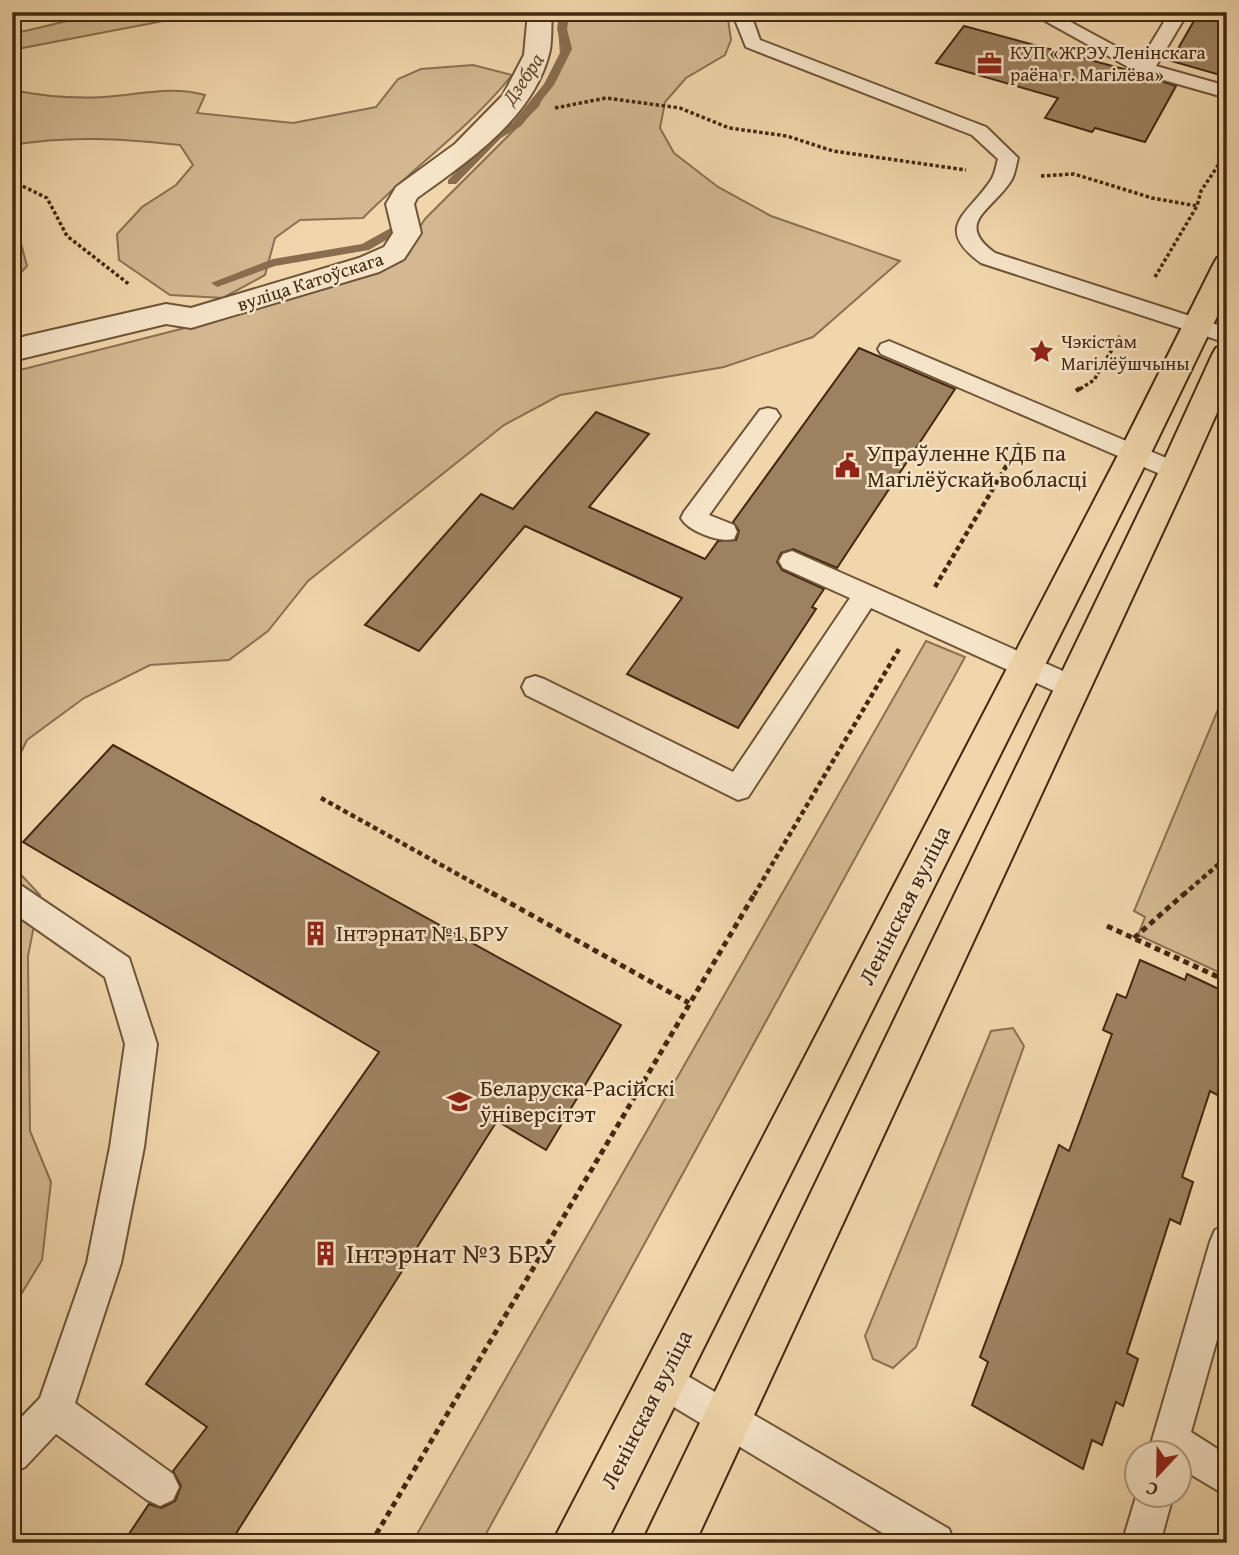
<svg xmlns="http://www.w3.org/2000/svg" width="1239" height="1555" viewBox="0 0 1239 1555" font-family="'Gentium Book Plus',serif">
<rect width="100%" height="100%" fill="#f1d6ab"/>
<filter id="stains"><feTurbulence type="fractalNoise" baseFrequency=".00286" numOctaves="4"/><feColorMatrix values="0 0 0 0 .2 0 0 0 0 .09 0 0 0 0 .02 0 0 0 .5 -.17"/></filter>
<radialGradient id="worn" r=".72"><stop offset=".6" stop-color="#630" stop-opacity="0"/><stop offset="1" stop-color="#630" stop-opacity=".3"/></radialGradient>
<!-- green -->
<path fill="#d3b891" stroke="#8b7051" stroke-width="2" d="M 105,12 L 210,12 L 12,50 L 12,34 Z
M 558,12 L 727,12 L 731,40 L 725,55 L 686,78 L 665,102 L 660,128 L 674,153 L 718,187 L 771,216 L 900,261 L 813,337 L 724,367 L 560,395 L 504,425 L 308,581 L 268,631 L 229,660 L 150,665 L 84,698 L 27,740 L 12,771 L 12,372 L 232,316 L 324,286 L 407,247 L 425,219 L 538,106 L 561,55 Z
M 473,65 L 512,75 C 468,130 411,169 363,218 L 300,220 L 275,238 L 265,275 L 223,298 L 170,295 L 119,260 L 117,234 L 142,207 L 176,185 L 193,165 L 180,145 C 122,139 71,135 12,145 L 12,90 C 42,96 73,99 104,97 C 140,95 169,85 205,95 L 197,113 L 293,123 L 376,107 L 398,79 L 421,69 Z
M 12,232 L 20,240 L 27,266 L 12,282 Z
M 926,641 L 965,657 L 481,1543 L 412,1543 Z
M 1227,688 L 1227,976 L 1138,935 L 1145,917 L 1134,911 Z
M 12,865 L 40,895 L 28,956 L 30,1131 L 51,1182 L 42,1260 L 17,1301 L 12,1302 Z
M 1013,1028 L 1024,1046 L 916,1347 L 893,1368 L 873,1359 L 865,1336 L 991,1031 Z"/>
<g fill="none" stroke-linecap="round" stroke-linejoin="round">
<!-- stream -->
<path fill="#886d4e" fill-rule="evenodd" d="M 560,12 L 570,12 L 567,29 L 572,49 L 554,85 L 521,126 L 501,138 L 456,184 L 448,184 L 448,180 L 493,134 L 513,122 L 544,84 L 562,49 L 557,29 Z
M 396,225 L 400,226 L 400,232 L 369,250 L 275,266 L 217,287 L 211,283 L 273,259 L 362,244 Z"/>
</g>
<!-- building -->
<path fill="#9d8261" stroke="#432811" stroke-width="2" d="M 1199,12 L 1227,12 L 1227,77 L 1171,61 Z
M 964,26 L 1131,71 L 1176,86 L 1145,142 L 1095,128 L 1092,132 L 1045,118 L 1058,98 L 936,63 Z
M 859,348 L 955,389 L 837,568 L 793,549 L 781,553 L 777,562 L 782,570 L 824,589 L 812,607 L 816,609 L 738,728 L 627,674 L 682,598 L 525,526 L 419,651 L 365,625 L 481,494 L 513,509 L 596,412 L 649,434 L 589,507 L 705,559 L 718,541 L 736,540 L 739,531 L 733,522 Z
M 113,745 L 621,1025 L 546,1150 L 497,1121 L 230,1543 L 123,1543 L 149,1504 L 161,1508 L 175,1501 L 181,1486 L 173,1471 L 207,1427 L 146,1384 L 379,1052 L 23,842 Z
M 1140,960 L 1185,980 L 1187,974 L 1227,993 L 1227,1100 L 1210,1091 L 1182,1177 L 1193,1182 L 1180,1224 L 1170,1219 L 1127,1353 L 1138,1359 L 1123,1406 L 1116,1402 L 1102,1445 L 1092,1440 L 1083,1469 L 972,1405 L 988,1362 L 980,1357 L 1059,1145 L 1069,1151 L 1112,1034 L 1103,1030 L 1117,994 L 1126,998 Z"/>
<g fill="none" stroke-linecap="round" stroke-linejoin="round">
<defs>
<path id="lane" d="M 732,12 L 750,12 L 760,40 L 986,127 L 1018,158 C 1016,165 1015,173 1012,179 C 995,209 952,222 995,253 L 1227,328 L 1227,343 L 981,263 C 932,227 969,214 991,180 C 995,174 996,166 998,159 L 972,135 L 746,47 Z
M 1029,12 L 1052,12 L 1141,60 L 1170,12 L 1188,12 L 1156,66 L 1227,86 L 1227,98 L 1139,73 Z
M 889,341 L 1183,465 L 1187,471 L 1183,477 L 1175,480 L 1167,477 L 881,354 L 878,349 L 881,344 Z
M 768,408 L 776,410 L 780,416 L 709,515 L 734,525 L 737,532 L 734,539 C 719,543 688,531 681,518 L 684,512 L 760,410 Z
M 792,551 L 1081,679 L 1085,687 L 1081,695 L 1072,698 L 1063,695 L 871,608 L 748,797 L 738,800 L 526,695 L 522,687 L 526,679 L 535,676 L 544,679 L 733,772 L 850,598 L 783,568 L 779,561 L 783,554 Z
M 12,882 L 22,886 L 129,958 L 157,1044 L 144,1147 L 121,1263 L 75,1403 L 173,1474 L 179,1487 L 173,1500 L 160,1506 L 147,1500 L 56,1434 L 25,1467 L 12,1473 L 12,1427 L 40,1398 L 87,1263 L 110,1147 L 125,1044 L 105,977 L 12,912 Z
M 1227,1225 L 1227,1304 L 1191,1432 L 1227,1455 L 1227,1496 L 1180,1468 L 1180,1454 L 1148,1454 L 1210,1242 L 1215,1230 Z
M 662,1361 L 949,1529 L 954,1543 L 899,1543 L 649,1392 L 644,1379 L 649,1366 Z
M 1138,1490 L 1138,1496 L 1173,1496 L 1160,1543 L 1122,1543 Z"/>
<path id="street" d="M 528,12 L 552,12 C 551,25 552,38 550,50 C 535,117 468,161 417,198 L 414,204 L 421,233 L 404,259 L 379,272 L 191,328 L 166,324 L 12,361 L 12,340 L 26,336 L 166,304 L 191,308 L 359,258 L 384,247 L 393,233 L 386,204 L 396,187 L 455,144 L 503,95 L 524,55 Z"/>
<path id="primary" d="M 1227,256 L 1227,296 L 1150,455 L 606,1543 L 552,1543 L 1118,455 L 1213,265 L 1217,258 Z
M 1227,345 L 1227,390 L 1191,471 L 695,1543 L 642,1543 L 1159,471 L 1212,355 L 1216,348 Z"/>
</defs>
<!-- lane casing -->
<use href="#lane" stroke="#6e5438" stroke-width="4"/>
<!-- street casing -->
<use href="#street" stroke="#6e5438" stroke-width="4"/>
<!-- primary casing -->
<use href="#primary" stroke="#432811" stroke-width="4"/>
<!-- path-far2 -->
<path stroke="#432811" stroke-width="3.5" stroke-dasharray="3.5 2.5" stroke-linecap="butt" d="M 555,108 L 606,98 L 680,108 L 729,128 L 787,136 L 833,151 L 966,170
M 1041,176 L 1074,174 L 1152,198 L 1197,206 L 1201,191 L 1227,152
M 12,181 L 47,198 L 67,236 L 130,285
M 1155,277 L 1197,206
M 1080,389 L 1094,380 L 1120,336"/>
<!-- path-far1 -->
<path stroke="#432811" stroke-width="4.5" stroke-dasharray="5 3.5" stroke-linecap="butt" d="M 1076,391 L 1082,387
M 935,587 L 1021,441
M 321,798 L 495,895
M 754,895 L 899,649
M 1183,895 L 1227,857"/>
<!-- path -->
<path stroke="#432811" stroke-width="5" stroke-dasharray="6 4.5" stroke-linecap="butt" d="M 492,893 L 689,1003
M 1107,926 L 1227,981
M 1134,938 L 1185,893
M 371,1543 L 755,893"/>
<!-- lane -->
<use href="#lane" fill="#f6e4c8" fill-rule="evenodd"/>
<!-- street -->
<use href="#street" fill="#f6e4c8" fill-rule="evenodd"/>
<!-- primary -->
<use href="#primary" fill="#f1d6ab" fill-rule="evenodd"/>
</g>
<!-- icons -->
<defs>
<symbol id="office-bare" viewBox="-9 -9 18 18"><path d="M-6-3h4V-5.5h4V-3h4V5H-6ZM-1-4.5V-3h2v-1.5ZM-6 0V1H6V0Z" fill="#8f2418" stroke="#f6e4c8" stroke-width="2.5" paint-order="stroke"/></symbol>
<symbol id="sight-bare" viewBox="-9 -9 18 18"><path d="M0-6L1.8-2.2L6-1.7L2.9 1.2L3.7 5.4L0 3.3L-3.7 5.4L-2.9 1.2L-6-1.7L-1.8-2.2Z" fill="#8f2418" stroke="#f6e4c8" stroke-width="2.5" paint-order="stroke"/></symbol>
<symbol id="civic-bare" viewBox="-9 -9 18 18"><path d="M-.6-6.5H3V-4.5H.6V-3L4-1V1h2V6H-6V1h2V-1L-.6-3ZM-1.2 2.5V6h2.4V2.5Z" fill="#8f2418" stroke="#f6e4c8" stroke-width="2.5" paint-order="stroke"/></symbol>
<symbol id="building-bare" viewBox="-9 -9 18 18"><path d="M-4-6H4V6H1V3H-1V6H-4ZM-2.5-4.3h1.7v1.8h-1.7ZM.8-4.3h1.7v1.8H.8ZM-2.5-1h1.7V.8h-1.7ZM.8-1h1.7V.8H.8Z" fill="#8f2418" stroke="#f6e4c8" stroke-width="2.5" paint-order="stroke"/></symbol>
<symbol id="university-bare" viewBox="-9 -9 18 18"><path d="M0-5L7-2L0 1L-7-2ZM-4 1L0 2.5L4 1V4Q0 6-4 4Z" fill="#8f2418" stroke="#f6e4c8" stroke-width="2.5" paint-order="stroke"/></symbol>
</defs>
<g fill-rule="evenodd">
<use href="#office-bare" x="972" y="46" width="35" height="35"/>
<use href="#sight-bare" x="1024" y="334" width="35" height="35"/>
<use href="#civic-bare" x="830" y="448" width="35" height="35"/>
<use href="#building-bare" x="298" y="916" width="35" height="35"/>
<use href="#university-bare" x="442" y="1084" width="35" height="35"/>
<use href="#building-bare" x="308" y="1236" width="35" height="35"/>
</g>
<g text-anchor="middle" stroke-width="5" stroke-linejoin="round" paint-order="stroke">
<!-- far-poi labels -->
<g font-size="19" fill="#432811" stroke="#f6e4c8" text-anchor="start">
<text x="1010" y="59">КУП «ЖРЭУ Ленінскага<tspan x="1010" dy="22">раёна г. Магілёва»</tspan></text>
<text x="1061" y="348">Чэкістам<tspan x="1061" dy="22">Магілёўшчыны</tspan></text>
</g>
<!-- far-street labels -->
<g font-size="19" fill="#432811" stroke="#f6e4c8">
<text transform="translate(310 281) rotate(-18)" y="7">вуліца Катоўскага</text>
</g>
<!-- far-water labels -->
<g font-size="21" font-style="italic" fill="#664a30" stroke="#f6e4c8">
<text transform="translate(523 79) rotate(-56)" y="7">Дзебра</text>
</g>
<!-- poi labels -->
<g font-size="23" fill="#432811" stroke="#f6e4c8" text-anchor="start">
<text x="867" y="461">Упраўленне КДБ па<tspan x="867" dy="26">Магілёўскай вобласці</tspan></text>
<text x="336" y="941">Інтэрнат №1 БРУ</text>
<text x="480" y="1096">Беларуска-Расійскі<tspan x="480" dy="26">ўніверсітэт</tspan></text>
</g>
<!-- street labels -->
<g font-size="23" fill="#432811" stroke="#f6e4c8">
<text transform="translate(904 905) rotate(-63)" y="8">Ленінская вуліца</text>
<text transform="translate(646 1409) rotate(-63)" y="8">Ленінская вуліца</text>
</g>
<!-- near-poi labels -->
<g font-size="28" fill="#432811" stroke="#f6e4c8" text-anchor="start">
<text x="346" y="1263">Інтэрнат №3 БРУ</text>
</g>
</g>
<!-- margin -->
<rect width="1239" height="1555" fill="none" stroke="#f1d6ab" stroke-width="42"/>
<rect x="14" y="14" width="1211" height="1527" fill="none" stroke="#432811" stroke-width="3.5"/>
<rect x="21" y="21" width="1197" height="1513" fill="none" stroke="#432811" stroke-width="2"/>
<!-- north arrow -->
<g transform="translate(1158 1474) rotate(202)"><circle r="33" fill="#f6e4c8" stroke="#ae997f" stroke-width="2"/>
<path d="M0-5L12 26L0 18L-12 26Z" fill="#8f2418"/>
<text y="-10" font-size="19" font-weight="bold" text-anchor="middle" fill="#432811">С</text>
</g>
<rect width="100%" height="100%" filter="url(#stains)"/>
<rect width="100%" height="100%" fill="url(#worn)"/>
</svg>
